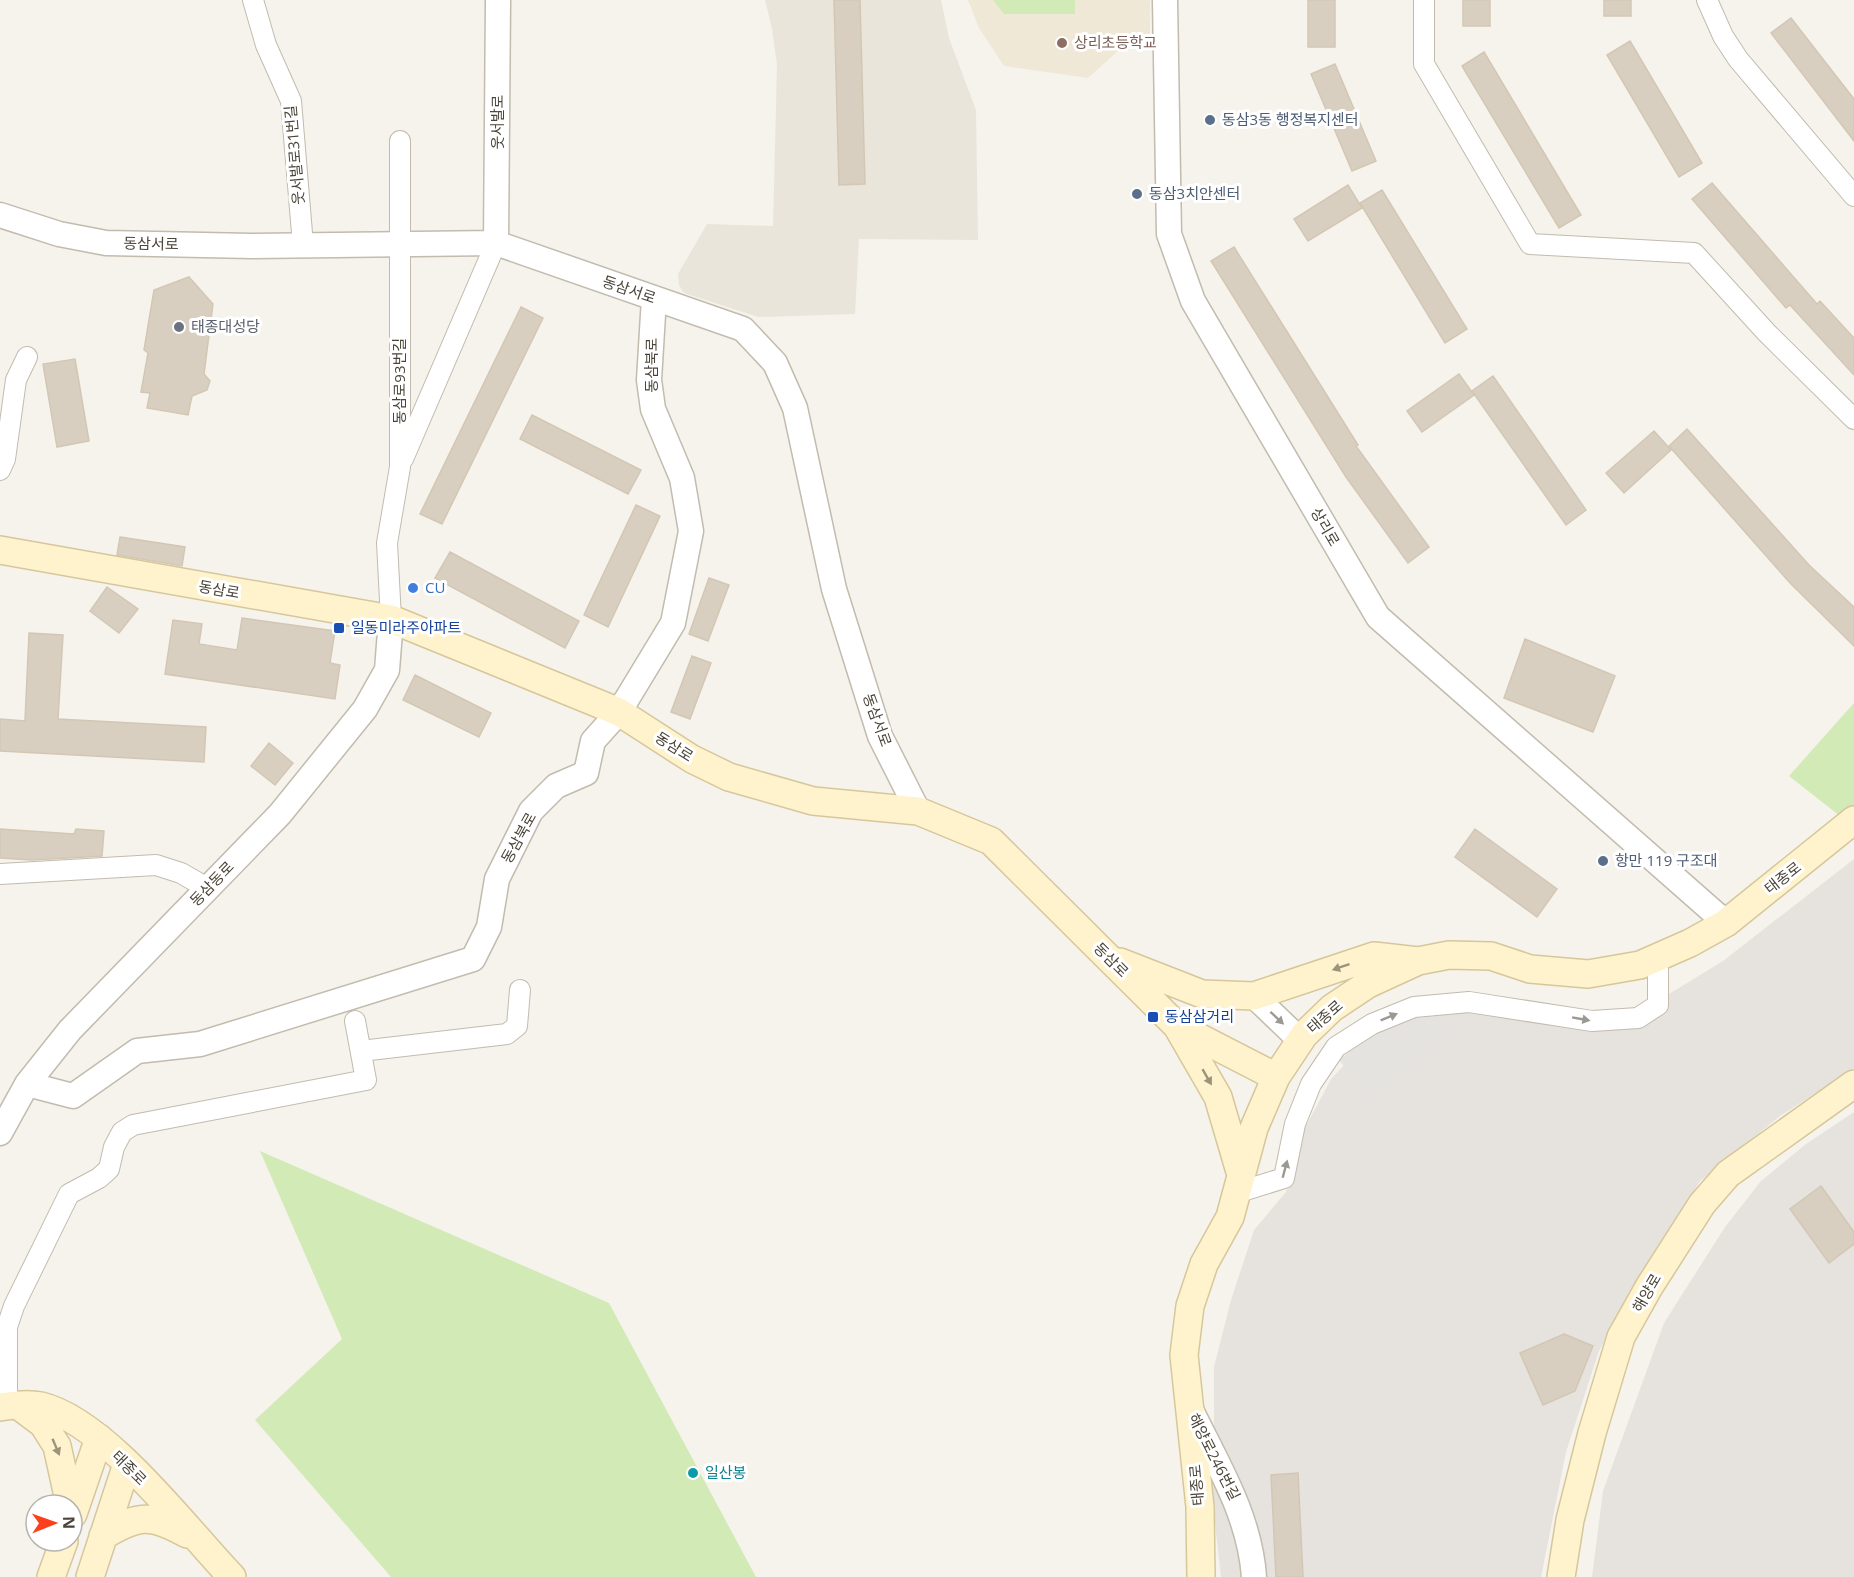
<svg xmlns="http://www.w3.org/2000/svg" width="1854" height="1577" viewBox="0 0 1854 1577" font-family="'Open Sans','Noto Sans KR',sans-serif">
<rect width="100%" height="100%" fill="#f6f3ec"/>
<!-- residential -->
<path fill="#eae5da" d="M 765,0 L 941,0 L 949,38 L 976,110 L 978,240 L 859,239 L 855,314 L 758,317 L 684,293 L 679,285 L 678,274 L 707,224 L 773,226 L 777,65 L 772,29 Z"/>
<!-- industrial -->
<path fill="#e6e2dd" d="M 1854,859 L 1854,1068 L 1780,1116 L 1700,1181 L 1635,1285 L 1599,1351 L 1566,1452 L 1541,1577 L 1221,1577 L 1211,1488 L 1214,1424 L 1214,1367 L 1231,1300 L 1254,1230 L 1286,1192 L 1305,1128 L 1331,1079 L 1362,1046 L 1397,1024 L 1464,1010 L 1615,1027 L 1723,961 Z
M 1854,1112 L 1854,1577 L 1592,1577 L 1603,1491 L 1664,1323 L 1725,1227 L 1761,1181 L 1806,1144 Z"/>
<!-- education -->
<path fill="#efe8d6" d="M 968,0 L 1150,0 L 1150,36 L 1119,50 L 1088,78 L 1004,66 L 979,28 Z"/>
<!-- green -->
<path fill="#d2eab5" d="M 993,0 L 1075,0 L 1075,14 L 1004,14 Z
M 1854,703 L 1854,827 L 1789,776 Z
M 260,1151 L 609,1303 L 756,1577 L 391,1577 L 255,1420 L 342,1339 Z"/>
<!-- parking -->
<path fill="#e5e3e0" d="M 1441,1009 L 1453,1027 L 1452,1035 L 1370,1100 L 1339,1060 L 1362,1041 L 1394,1023 Z"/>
<!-- building -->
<path fill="#d8cfc1" stroke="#d3c7b4" stroke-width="1.5" d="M 834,0 L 860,0 L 865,184 L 839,185 Z
M 1308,0 L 1335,0 L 1335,47 L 1308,47 Z
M 1463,0 L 1490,0 L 1490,26 L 1463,26 Z
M 1604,0 L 1631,0 L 1631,16 L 1604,16 Z
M 1791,18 L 1854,99 L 1854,141 L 1771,33 Z
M 1630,41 L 1702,163 L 1679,177 L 1607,55 Z
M 1484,52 L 1581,215 L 1559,228 L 1462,66 Z
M 1335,64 L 1376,161 L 1352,171 L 1311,74 Z
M 1712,183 L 1817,304 L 1820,301 L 1854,338 L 1854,375 L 1790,305 L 1786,308 L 1692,199 Z
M 1348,185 L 1362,208 L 1308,241 L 1294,219 Z
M 1382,190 L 1467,329 L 1445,343 L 1360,203 Z
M 1234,247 L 1358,445 L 1356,446 L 1429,547 L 1408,563 L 1346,477 L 1211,261 Z
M 189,277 L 213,304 L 204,374 L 210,381 L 207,390 L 192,396 L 188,415 L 147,408 L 150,393 L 141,392 L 148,353 L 144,350 L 154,290 Z
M 521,307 L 543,318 L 442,524 L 420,514 Z
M 75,359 L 89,441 L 57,447 L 43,364 Z
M 1459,374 L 1474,395 L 1422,432 L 1407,411 Z
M 1493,376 L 1586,510 L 1566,525 L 1472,391 Z
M 532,415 L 641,470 L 628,494 L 520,439 Z
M 1687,429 L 1809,565 L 1854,607 L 1854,646 L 1791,584 L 1669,446 Z
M 1654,431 L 1671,450 L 1624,493 L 1606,473 Z
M 636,505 L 660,516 L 608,627 L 584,615 Z
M 120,537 L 185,547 L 182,566 L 117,555 Z
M 450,552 L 579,621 L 565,648 L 435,578 Z
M 709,578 L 729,585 L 708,641 L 689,634 Z
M 107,587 L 138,609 L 119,633 L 90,611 Z
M 242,618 L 335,631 L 330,663 L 340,665 L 335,699 L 165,674 L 173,620 L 202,624 L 199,644 L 237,650 Z
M 29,633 L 63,635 L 58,719 L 206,727 L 204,762 L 0,751 L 0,719 L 25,721 Z
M 1525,639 L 1615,676 L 1593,732 L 1504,698 Z
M 692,656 L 711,663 L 690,719 L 671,712 Z
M 415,675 L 491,713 L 479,737 L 403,700 Z
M 269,743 L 293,763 L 275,785 L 251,766 Z
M 0,829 L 74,834 L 76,829 L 104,831 L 102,856 L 32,860 L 0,858 Z
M 1475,829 L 1557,889 L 1537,917 L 1455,857 Z
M 1821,1186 L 1854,1232 L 1854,1244 L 1829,1263 L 1790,1209 Z
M 1564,1334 L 1593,1346 L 1575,1391 L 1543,1405 L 1520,1353 Z
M 1298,1473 L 1303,1577 L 1276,1577 L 1271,1475 Z"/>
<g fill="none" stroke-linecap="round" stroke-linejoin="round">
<defs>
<path id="minor" d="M 253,0 L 266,45 L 291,101 L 303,245
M 1424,0 L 1424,64 L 1530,244 L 1694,253 L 1767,333 L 1854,419
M 1707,0 L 1723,36 L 1738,59 L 1854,196
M 403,459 L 496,243
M 0,470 L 5,459 L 16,380 L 27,357
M 391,619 L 387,543 L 400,467 L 400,141
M 0,874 L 156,865 L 181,873 L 207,888
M 361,1051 L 507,1034 L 517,1026 L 520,990
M 1236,1193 L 1284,1178 L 1295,1124 L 1311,1084 L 1336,1047 L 1372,1024 L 1414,1007 L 1469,1002 L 1592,1021 L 1638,1018 L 1658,1005 L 1658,957
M 7,1406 L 7,1327 L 14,1306 L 69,1194 L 99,1178 L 109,1169 L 114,1147 L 122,1132 L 133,1125 L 366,1080 L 355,1021"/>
<path id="tertiary" d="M 1165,0 L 1169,234 L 1193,301 L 1378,617 L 1726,923
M 0,215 L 59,234 L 106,243 L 252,246 L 496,243 L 743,329 L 775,363 L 795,408 L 834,589 L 880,736 L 918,811
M 496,243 L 498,0
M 1254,996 L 1300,1040
M 27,1084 L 73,1096 L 137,1051 L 200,1044 L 473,959 L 489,927 L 497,879 L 531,811 L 556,786 L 586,773 L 593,741 L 619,712 L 673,623 L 691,531 L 682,478 L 653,409 L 649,380 L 654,298
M 0,1133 L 27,1084 L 70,1030 L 280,814 L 365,709 L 387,670 L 391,619
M 1192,1412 C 1218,1465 1250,1517 1254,1577"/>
<path id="secondary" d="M 0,550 L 391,619 L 619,712 L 692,759 L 729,777 L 813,801 L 918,811 L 991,841 L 1177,1026 L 1276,1077
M 1120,962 L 1202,994 L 1254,996 L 1374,956 L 1418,961
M 1177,1026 L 1218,1097 L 1241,1175
M 19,1406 L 43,1424 L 57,1446 L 70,1505
M 0,1407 C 13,1405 28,1403 41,1406 C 106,1422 185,1528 232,1577
M 73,1514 L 99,1438
M 103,1536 C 139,1514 151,1514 187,1534
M 51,1577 L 64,1541
M 90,1577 L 127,1464
M 1201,1577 L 1200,1507 L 1184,1355 L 1190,1306 L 1204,1264 L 1230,1217 L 1254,1128 L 1276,1077 L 1304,1035 L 1332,1008 L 1368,984 L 1418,961 L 1449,955 L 1491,956 L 1530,969 L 1588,974 L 1640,965 L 1690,943 L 1726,923 L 1854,820
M 1561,1577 L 1570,1520 L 1592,1433 L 1621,1337 L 1649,1287 L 1702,1204 L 1728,1174 L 1854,1084"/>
</defs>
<!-- minor casing -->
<use href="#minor" stroke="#c2bbae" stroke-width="22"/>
<!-- tertiary casing -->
<use href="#tertiary" stroke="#c2bbae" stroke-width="27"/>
<!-- secondary casing -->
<use href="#secondary" stroke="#d6c79b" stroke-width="30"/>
<!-- minor -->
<use href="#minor" stroke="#fff" stroke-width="20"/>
<!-- tertiary -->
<use href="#tertiary" stroke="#fff" stroke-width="24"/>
<!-- secondary -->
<use href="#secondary" stroke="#fff3cd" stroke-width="27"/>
</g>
<!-- one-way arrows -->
<defs><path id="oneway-solid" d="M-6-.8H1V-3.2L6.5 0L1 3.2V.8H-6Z" transform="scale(1.5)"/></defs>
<g fill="#9c937c">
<use href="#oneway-solid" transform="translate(1341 967) rotate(161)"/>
<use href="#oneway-solid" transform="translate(1207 1077) rotate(60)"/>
<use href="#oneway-solid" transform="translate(56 1447) rotate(67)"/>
</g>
<g fill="#9c9892">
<use href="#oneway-solid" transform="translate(1389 1017) rotate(-22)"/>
<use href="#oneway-solid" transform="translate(1277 1018) rotate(43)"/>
<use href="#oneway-solid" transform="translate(1581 1019) rotate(10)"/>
<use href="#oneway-solid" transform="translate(1285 1169) rotate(-75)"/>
</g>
<!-- markers -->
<circle fill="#8d6e63" stroke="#fff" stroke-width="2" cx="1062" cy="43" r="6"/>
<g fill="#5c6f8a" stroke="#fff" stroke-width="2">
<circle cx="1210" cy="120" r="6"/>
<circle cx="1137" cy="194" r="6"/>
<circle cx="1603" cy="861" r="6"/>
</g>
<circle fill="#6b7280" stroke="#fff" stroke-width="2" cx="179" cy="327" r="6"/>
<circle fill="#3f7fe0" stroke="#fff" stroke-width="2" cx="413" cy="588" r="6"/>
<g fill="#1a4fb4" stroke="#fff" stroke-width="2">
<rect x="333" y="622" width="12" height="12" rx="3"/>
<rect x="1147" y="1011" width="12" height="12" rx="3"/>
</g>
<circle fill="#0f9aa8" stroke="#fff" stroke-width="2" cx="693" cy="1473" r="6"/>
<g text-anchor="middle" stroke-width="6" stroke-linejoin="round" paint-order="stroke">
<!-- education labels -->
<g font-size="15" fill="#785e54" stroke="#fff" text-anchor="start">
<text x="1074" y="48">상리초등학교</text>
</g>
<!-- service labels -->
<g font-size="15" fill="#4e5e75" stroke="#fff" text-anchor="start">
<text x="1222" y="125">동삼3동 행정복지센터</text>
<text x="1149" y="199">동삼3치안센터</text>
<text x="1615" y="866">항만 119 구조대</text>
</g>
<!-- street labels -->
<g font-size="15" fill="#4b4439" stroke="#fff">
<text transform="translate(498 122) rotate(-90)" y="5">웃서발로</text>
<text transform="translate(295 155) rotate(-95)" y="5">웃서발로31번길</text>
<text transform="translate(151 244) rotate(1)" y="5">동삼서로</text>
<text transform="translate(629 290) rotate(19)" y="5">동삼서로</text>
<text transform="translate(652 365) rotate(-90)" y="5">동삼북로</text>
<text transform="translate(400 381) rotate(-90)" y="5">동삼로93번길</text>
<text transform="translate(1325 527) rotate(60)" y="5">상리로</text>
<text transform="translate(219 590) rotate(10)" y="5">동삼로</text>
<text transform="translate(877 720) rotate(70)" y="5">동삼서로</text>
<text transform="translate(674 747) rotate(32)" y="5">동삼로</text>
<text transform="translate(519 838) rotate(-61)" y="5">동삼북로</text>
<text transform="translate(1783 878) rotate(-38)" y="5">태종로</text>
<text transform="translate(212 884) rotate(-46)" y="5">동삼동로</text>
<text transform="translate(1111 960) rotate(45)" y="5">동삼로</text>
<text transform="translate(1325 1017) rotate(-41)" y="5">태종로</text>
<text transform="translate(1647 1293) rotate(-60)" y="5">해양로</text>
<text transform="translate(1214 1457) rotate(63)" y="5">해양로246번길</text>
<text transform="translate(129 1468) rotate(45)" y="5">태종로</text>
<text transform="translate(1197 1485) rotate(-95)" y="5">태종로</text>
</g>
<!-- worship labels -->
<g font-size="15" fill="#5b616d" stroke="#fff" text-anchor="start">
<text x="191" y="332">태종대성당</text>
</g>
<!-- shop labels -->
<g font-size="15" fill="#366cbe" stroke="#fff" text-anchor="start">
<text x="425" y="593">CU</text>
</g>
<!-- transit labels -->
<g font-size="15" fill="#164399" stroke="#fff" text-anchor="start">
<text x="351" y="633">일동미라주아파트</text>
<text x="1165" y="1022">동삼삼거리</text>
</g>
<!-- culture labels -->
<g font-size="15" fill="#0d838f" stroke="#fff" text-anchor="start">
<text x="705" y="1478">일산봉</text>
</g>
</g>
<!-- north arrow -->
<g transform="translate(54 1523) rotate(89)"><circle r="28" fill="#ffffff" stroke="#b7b4b0" stroke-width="1.5"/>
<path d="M0-4.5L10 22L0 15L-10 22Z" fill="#fc3f1d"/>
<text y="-9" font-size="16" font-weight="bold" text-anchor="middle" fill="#4b4439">N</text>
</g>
</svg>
